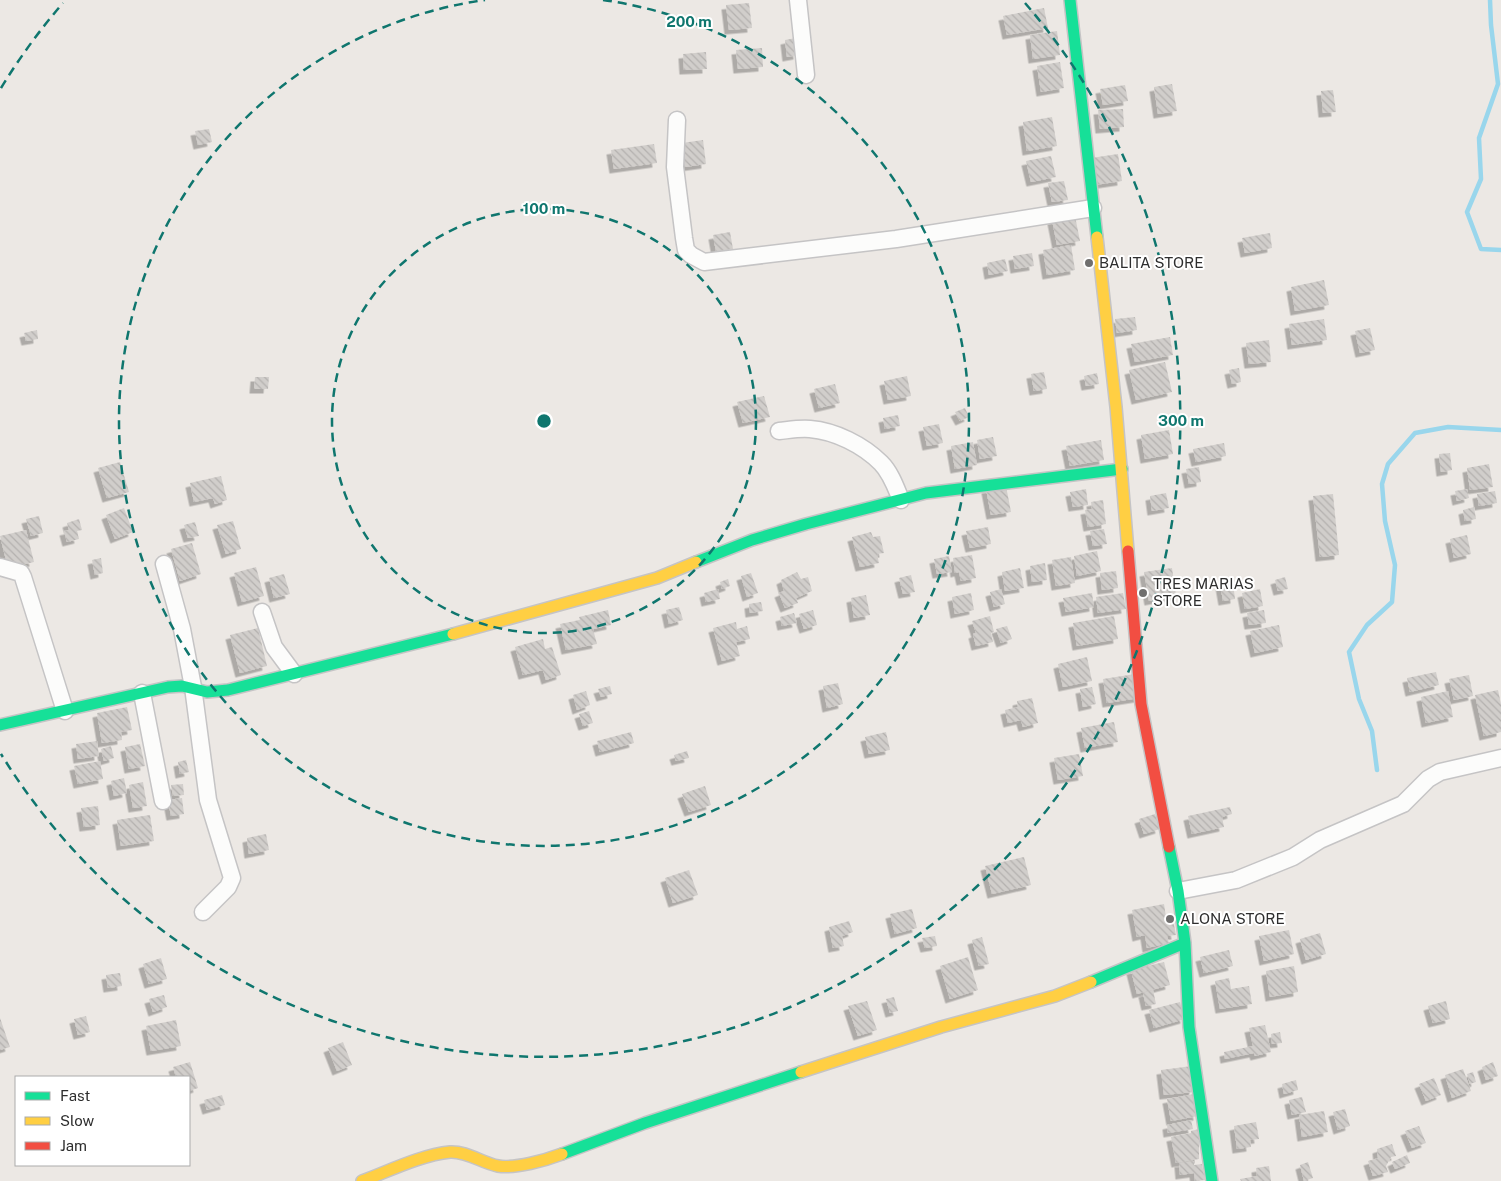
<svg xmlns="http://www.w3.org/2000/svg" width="1501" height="1181" viewBox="0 0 1501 1181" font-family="'Public Sans',sans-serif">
<defs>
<pattern id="building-back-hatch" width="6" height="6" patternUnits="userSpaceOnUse" patternTransform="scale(1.25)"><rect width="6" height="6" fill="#d1cecb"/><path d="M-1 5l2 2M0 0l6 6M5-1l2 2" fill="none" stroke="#b4b1af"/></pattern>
<filter id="shadow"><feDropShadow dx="-4.5" dy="4.5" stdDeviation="0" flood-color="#0004"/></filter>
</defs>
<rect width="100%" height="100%" fill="#ece8e4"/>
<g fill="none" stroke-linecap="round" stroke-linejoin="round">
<!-- stream -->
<path stroke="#99d6ec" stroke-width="4.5" d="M 1490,0 L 1491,25 L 1498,84 L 1479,138 L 1481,179 L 1467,212 L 1481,249 L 1501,250
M 1377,770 L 1372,731 L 1359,699 L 1349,652 L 1367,625 L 1392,602 L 1395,565 L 1385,521 L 1382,484 L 1388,464 L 1415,433 L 1448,427 L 1501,430"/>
</g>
<!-- building -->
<path fill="url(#building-back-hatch)" filter="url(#shadow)" d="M 749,3 L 752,28 L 729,30 L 726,5 Z
M 1044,8 L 1048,28 L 1007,35 L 1003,16 Z
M 1057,31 L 1060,55 L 1033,59 L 1030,35 Z
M 796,38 L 798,55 L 787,57 L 785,40 Z
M 762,48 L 763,67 L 738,69 L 736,50 Z
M 706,52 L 707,69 L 684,70 L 683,54 Z
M 1060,62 L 1064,88 L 1041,92 L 1037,66 Z
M 1172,84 L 1177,111 L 1158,114 L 1154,87 Z
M 1125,85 L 1128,101 L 1103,105 L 1100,89 Z
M 1333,90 L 1336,112 L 1323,113 L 1321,91 Z
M 1123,109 L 1124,127 L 1100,129 L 1098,110 Z
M 1052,117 L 1057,146 L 1027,151 L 1023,122 Z
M 209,129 L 212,142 L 198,145 L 195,131 Z
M 703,140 L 706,164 L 685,167 L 682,143 Z
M 654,144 L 657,163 L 614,169 L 611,150 Z
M 1118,154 L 1122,181 L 1095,185 L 1091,158 Z
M 1051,156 L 1056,177 L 1031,182 L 1026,161 Z
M 1064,181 L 1068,200 L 1052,202 L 1048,183 Z
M 1075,216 L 1080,241 L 1057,245 L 1052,220 Z
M 730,232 L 733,249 L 716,252 L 713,235 Z
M 1270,233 L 1272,248 L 1245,253 L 1242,238 Z
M 1071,245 L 1075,270 L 1047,275 L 1043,250 Z
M 1032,253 L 1034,266 L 1015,269 L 1013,256 Z
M 1005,259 L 1008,271 L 989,275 L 987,263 Z
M 1324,280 L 1329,305 L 1295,311 L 1291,287 Z
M 1135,317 L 1137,330 L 1117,333 L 1115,319 Z
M 1324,319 L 1327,340 L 1292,345 L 1289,324 Z
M 1370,328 L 1375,350 L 1360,353 L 1355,331 Z
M 37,330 L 38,339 L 26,341 L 24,333 Z
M 1170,337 L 1173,355 L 1135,362 L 1131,344 Z
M 1269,340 L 1271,362 L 1249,364 L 1246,343 Z
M 1165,362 L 1172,392 L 1136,400 L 1129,370 Z
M 1239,368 L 1241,382 L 1232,384 L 1229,370 Z
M 1044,372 L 1047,389 L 1034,391 L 1031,374 Z
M 1097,373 L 1099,384 L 1086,386 L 1084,376 Z
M 907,376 L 911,396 L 888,400 L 884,381 Z
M 255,377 L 269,377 L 268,389 L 254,389 Z
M 835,384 L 840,403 L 819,408 L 814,389 Z
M 764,396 L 770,417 L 743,423 L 737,402 Z
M 965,408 L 969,417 L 960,421 L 955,412 Z
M 898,415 L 900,426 L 885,429 L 883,418 Z
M 939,424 L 943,443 L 927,446 L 923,427 Z
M 1169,430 L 1173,454 L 1145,459 L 1141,435 Z
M 993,437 L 997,456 L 980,459 L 977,440 Z
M 1101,440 L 1104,460 L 1070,466 L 1066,446 Z
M 973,442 L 977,465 L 955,469 L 951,446 Z
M 1224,443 L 1226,456 L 1196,462 L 1193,449 Z
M 1450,453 L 1452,470 L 1441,472 L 1439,454 Z
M 120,462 L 129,492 L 107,498 L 98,468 Z
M 1489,464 L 1493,487 L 1470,490 L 1467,468 Z
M 1199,467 L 1201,482 L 1189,484 L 1186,469 Z
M 221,476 L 227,500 L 215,504 L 213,498 L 194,502 L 190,483 Z
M 1006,486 L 1011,512 L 991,515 L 986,489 Z
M 1086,489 L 1088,505 L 1073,507 L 1070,492 Z
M 1467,489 L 1469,498 L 1457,501 L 1455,491 Z
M 1495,491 L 1497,503 L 1479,506 L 1477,494 Z
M 1166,493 L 1169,508 L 1152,511 L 1150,496 Z
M 1333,494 L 1339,555 L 1320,557 L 1313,496 Z
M 1103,500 L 1106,524 L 1088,527 L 1085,510 L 1092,509 L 1091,502 Z
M 1474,507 L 1476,519 L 1465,521 L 1463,510 Z
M 124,508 L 133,532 L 115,539 L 106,515 Z
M 39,516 L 43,533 L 31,536 L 26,519 Z
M 79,519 L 82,530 L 77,531 L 79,539 L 67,542 L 64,531 L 69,530 L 67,523 Z
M 233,521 L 241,549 L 226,554 L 217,525 Z
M 195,522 L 199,536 L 188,538 L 184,525 Z
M 988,527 L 991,544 L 970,548 L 966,531 Z
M 1104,529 L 1107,544 L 1093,546 L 1090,531 Z
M 26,530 L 34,562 L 8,568 L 0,536 Z
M 871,532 L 873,537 L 880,536 L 884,553 L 877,554 L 879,563 L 860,567 L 852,537 Z
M 1467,535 L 1471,554 L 1454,558 L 1450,539 Z
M 192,543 L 201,574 L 180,581 L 171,549 Z
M 1097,551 L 1101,571 L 1077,576 L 1074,556 Z
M 972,555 L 976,578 L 961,581 L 959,572 L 955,573 L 953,558 Z
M 949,556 L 952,572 L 937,574 L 934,559 Z
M 1071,557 L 1075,583 L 1056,586 L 1052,560 Z
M 101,558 L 103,573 L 95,575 L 92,560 Z
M 1045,563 L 1047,580 L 1032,582 L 1030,566 Z
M 256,567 L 264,596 L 242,602 L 234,573 Z
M 1020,568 L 1024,588 L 1005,591 L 1002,572 Z
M 1172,568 L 1176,596 L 1149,601 L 1144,572 Z
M 1116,571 L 1118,588 L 1102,590 L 1100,573 Z
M 797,572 L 801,579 L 808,577 L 812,591 L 796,598 L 798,603 L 785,608 L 779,593 L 784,591 L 781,580 Z
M 751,573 L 758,593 L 747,597 L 741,576 Z
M 284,574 L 290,594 L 274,598 L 269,578 Z
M 911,575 L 915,592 L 903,594 L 899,578 Z
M 1285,577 L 1288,589 L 1278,591 L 1275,580 Z
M 728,579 L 730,586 L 722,589 L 720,582 Z
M 1233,583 L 1235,599 L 1223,601 L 1220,584 Z
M 718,589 L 720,599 L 706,602 L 704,593 Z
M 1001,589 L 1005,604 L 994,607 L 990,592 Z
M 1260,589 L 1263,606 L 1245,609 L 1242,593 Z
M 971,593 L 974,610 L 955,614 L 952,597 Z
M 1092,593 L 1094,607 L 1066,612 L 1063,598 Z
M 1123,593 L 1126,609 L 1098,613 L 1096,597 Z
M 866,595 L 870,615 L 854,618 L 851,598 Z
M 761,602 L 763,611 L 750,613 L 749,604 Z
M 679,607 L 683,620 L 669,624 L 666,610 Z
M 608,610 L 611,625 L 593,629 L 597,644 L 566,650 L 560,624 L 580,620 L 579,617 Z
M 813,610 L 817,625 L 804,629 L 799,614 Z
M 1264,610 L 1266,623 L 1249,625 L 1247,613 Z
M 794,613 L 797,623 L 782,626 L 780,617 Z
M 990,616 L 994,632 L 991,633 L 993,642 L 976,646 L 973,634 L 976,633 L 972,621 Z
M 1114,616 L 1118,639 L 1077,646 L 1073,623 Z
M 736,622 L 737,629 L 747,626 L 750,639 L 736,642 L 740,656 L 722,661 L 713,628 Z
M 1279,625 L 1283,647 L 1255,653 L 1250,631 Z
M 1007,626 L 1012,639 L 1001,643 L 996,629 Z
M 258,628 L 267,666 L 240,673 L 230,635 Z
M 543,639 L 545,649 L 552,647 L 561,675 L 546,680 L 543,670 L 523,675 L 515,647 Z
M 1087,657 L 1092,681 L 1063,687 L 1058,664 Z
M 1436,672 L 1439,685 L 1410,692 L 1407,678 Z
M 1135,674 L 1139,698 L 1107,703 L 1103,679 Z
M 1469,675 L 1473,696 L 1454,700 L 1449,679 Z
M 838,683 L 843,704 L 827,708 L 823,686 Z
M 610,686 L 612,694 L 601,697 L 598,689 Z
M 1092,687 L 1096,704 L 1083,707 L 1080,689 Z
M 1498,690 L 1501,704 L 1501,732 L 1484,736 L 1475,695 Z
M 586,691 L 590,705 L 577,710 L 573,695 Z
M 1448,691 L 1453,717 L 1426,723 L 1421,697 Z
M 1032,698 L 1038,723 L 1023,727 L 1021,720 L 1008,723 L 1005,710 L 1018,707 L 1017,701 Z
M 127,707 L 132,730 L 121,732 L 122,740 L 102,743 L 97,713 Z
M 589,711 L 593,723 L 583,726 L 579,714 Z
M 1114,722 L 1118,742 L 1085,748 L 1081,728 Z
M 631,732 L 634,743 L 600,752 L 597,741 Z
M 886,732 L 890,750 L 869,754 L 865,737 Z
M 97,741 L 99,756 L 78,759 L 76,744 Z
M 140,744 L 145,766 L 129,769 L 125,747 Z
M 111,746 L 114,758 L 104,761 L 101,749 Z
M 687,751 L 689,758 L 676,761 L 674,755 Z
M 1079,754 L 1083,776 L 1058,780 L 1054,758 Z
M 186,760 L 189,772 L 180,774 L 178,762 Z
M 100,761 L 103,779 L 78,784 L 74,766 Z
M 124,778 L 127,793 L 114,796 L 111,781 Z
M 143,782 L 147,806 L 133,808 L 129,785 Z
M 183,784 L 184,795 L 173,796 L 171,785 Z
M 705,786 L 711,805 L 689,812 L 682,794 Z
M 182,798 L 184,814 L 171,816 L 168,800 Z
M 98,806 L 100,825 L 84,827 L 81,808 Z
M 1230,807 L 1232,814 L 1222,817 L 1224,827 L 1192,834 L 1188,816 Z
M 1155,814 L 1160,829 L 1144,834 L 1139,819 Z
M 150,815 L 154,841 L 121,846 L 117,820 Z
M 266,834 L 269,850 L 249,854 L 247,838 Z
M 1024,857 L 1031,885 L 992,894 L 985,866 Z
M 689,870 L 698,895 L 673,903 L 665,878 Z
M 1164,904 L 1166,917 L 1172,915 L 1176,935 L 1167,936 L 1169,943 L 1147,948 L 1145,935 L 1137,937 L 1132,910 Z
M 912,909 L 917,928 L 895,934 L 890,914 Z
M 849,921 L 853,932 L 842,936 L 844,946 L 833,948 L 829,927 Z
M 1289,930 L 1294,954 L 1264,961 L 1259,936 Z
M 1320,933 L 1326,954 L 1306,960 L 1300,939 Z
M 935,936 L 937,946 L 925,948 L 922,938 Z
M 982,937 L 989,964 L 979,966 L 972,940 Z
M 1229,950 L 1233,966 L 1204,973 L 1200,957 Z
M 968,957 L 978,990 L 950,999 L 940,966 Z
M 161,958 L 167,979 L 149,984 L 143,964 Z
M 1164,962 L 1170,985 L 1137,994 L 1131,970 Z
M 1294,966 L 1298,992 L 1270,997 L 1266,971 Z
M 120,973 L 122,986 L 108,988 L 106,975 Z
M 1229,978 L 1231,989 L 1249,986 L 1252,1004 L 1220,1009 L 1215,981 Z
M 1153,990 L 1156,1004 L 1146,1006 L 1143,993 Z
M 164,995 L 167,1007 L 153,1012 L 149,999 Z
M 894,997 L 898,1011 L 890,1013 L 886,999 Z
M 867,1001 L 877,1030 L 858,1036 L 848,1006 Z
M 1446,1001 L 1450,1019 L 1433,1023 L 1428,1006 Z
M 1180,1002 L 1185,1019 L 1154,1028 L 1149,1010 Z
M 86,1016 L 90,1032 L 78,1035 L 74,1019 Z
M 0,1018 L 10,1047 L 0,1050 Z
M 176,1020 L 181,1046 L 151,1051 L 146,1026 Z
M 1265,1025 L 1271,1052 L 1255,1056 L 1254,1053 L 1225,1059 L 1224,1052 L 1253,1046 L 1249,1028 Z
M 1280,1032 L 1282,1043 L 1272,1044 L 1271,1034 Z
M 343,1042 L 352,1065 L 337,1071 L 328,1048 Z
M 190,1062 L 198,1088 L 189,1091 L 189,1077 L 176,1077 L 173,1067 Z
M 1493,1062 L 1498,1076 L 1486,1080 L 1482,1067 Z
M 1192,1066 L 1194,1092 L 1164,1095 L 1161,1070 Z
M 1463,1069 L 1471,1091 L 1452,1098 L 1445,1075 Z
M 1473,1072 L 1476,1082 L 1470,1084 L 1467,1074 Z
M 1434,1078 L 1441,1095 L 1426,1101 L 1419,1084 Z
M 1296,1080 L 1298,1090 L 1284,1094 L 1282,1084 Z
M 1194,1094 L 1198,1116 L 1171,1121 L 1167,1099 Z
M 222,1095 L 225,1105 L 207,1110 L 204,1100 Z
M 1302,1097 L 1306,1112 L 1292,1115 L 1289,1100 Z
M 1345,1109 L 1350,1126 L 1338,1130 L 1333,1112 Z
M 1324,1111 L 1328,1132 L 1302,1137 L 1299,1115 Z
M 1191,1120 L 1193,1129 L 1168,1133 L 1167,1125 Z
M 1256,1122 L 1259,1139 L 1250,1140 L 1251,1147 L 1237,1149 L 1234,1126 Z
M 1419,1126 L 1426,1143 L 1412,1148 L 1405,1131 Z
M 1199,1129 L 1199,1159 L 1176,1163 L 1171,1137 L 1191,1133 L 1191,1131 Z
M 1392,1144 L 1396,1156 L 1391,1157 L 1386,1166 L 1388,1172 L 1373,1176 L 1368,1161 L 1378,1158 L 1377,1149 Z
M 1407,1155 L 1410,1163 L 1395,1169 L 1392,1162 Z
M 1194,1161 L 1194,1165 L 1202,1164 L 1205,1180 L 1195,1181 L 1194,1173 L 1180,1175 L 1179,1163 Z
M 1308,1162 L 1313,1178 L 1304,1181 L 1300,1165 Z
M 1269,1166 L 1271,1181 L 1241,1181 L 1240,1179 L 1257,1176 L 1256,1168 Z"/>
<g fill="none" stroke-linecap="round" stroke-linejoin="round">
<defs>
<path id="street" d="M 798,0 L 806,75
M 677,120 L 675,167 L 684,238 L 686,250 L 691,255 L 704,262 L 896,239 L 1093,208
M 779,431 C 789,430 800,428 810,429 C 835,431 863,445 881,463 C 891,473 896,488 901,500
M 164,564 L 182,629 L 193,687 L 208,800 L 232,878 L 228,887 L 203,912
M 0,567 L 21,573 L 23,577 L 65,711
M 262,612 L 274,647 L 294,674
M 142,693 L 163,801
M 1178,891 L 1236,880 L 1293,857 L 1320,840 L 1403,804 L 1428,779 L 1440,772 L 1501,758"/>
<path id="fast" d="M 1070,0 L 1097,237
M 696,562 L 752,540 L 806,524 L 926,493 L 1122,469
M 0,725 L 168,687 L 182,686 L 207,692 L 228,690 L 453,634
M 1169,847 L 1178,891 L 1185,943 L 1189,1027 L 1212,1181
M 1091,982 L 1185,943
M 562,1154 L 645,1123 L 801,1072"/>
<path id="slow" d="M 1097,237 L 1116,407 L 1128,551
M 453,634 L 657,578 L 696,562
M 801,1072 L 941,1027 L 1055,996 L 1091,982
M 362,1181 C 389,1171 421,1155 450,1152 C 467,1151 482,1163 498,1166 C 515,1169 546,1160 562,1154"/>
<path id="jam" d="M 1128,551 L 1141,704 L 1169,847"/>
</defs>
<!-- street casing -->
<use href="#street" stroke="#c5c4c5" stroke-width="19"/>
<!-- fast casing -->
<use href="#fast" stroke="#c5c4c5" stroke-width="14"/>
<!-- slow casing -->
<use href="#slow" stroke="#c5c4c5" stroke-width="14"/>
<!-- jam casing -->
<use href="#jam" stroke="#c5c4c5" stroke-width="14"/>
<!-- street -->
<use href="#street" stroke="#fcfcfb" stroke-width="16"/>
<!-- fast -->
<use href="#fast" stroke="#16e098" stroke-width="11"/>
<!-- slow -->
<use href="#slow" stroke="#ffcf43" stroke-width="11"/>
<!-- jam -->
<use href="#jam" stroke="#f24e42" stroke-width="11"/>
</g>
<!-- distance rings -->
<g fill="none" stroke="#0f766e" stroke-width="2.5" stroke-dasharray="9 6">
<circle cx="544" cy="421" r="212"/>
<path d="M603 0A425 425 0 1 1 485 0"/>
<path d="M1 88A637 637 0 0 1 63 3M1025 3A637 637 0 1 1 1 754"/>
</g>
<!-- markers -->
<g fill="#706f6e" stroke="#fff" stroke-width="2">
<circle cx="1089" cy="263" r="5"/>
<circle cx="1143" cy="593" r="5"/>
<circle cx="1170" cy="919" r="5"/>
</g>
<g text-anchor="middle" stroke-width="4" stroke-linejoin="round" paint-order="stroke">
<!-- poi labels -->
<g font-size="15" fill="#2e2e2e" stroke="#fff" text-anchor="start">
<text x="1099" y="268">BALITA STORE</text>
<text x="1153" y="589">TRES MARIAS<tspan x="1153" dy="17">STORE</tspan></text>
<text x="1180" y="924">ALONA STORE</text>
</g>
</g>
<circle cx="544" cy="421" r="8" fill="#0f766e" stroke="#fff" stroke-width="2.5"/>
<g font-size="15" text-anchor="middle" font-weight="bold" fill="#0f766e" stroke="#fff" stroke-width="4" stroke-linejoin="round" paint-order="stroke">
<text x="689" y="27">200 m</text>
<text x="544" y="214">100 m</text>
<text x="1181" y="426">300 m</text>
</g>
<!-- legend -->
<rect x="15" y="1076" width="175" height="90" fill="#ffffff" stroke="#ababab"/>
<rect x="25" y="1092" width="25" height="8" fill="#16e098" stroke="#ababab"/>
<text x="60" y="1101" font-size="15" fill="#2e2e2e">Fast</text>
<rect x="25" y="1117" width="25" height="8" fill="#ffcf43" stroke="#ababab"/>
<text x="60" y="1126" font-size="15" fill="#2e2e2e">Slow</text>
<rect x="25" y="1142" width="25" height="8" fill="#f24e42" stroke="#ababab"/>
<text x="60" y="1151" font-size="15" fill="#2e2e2e">Jam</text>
</svg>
